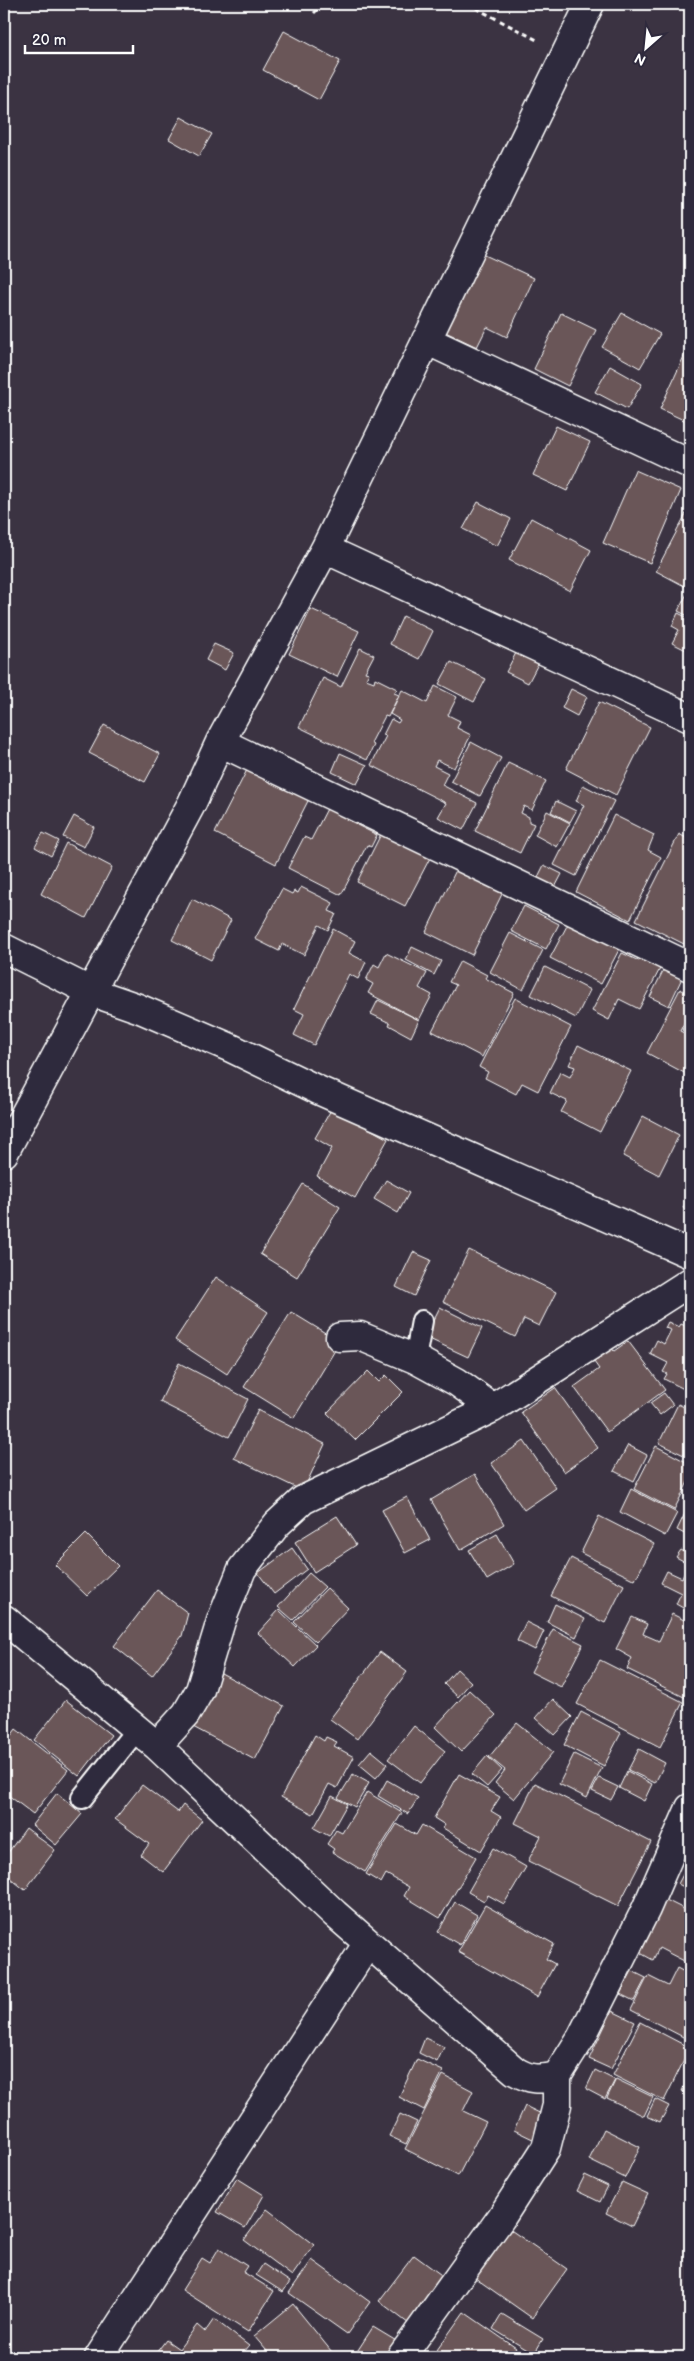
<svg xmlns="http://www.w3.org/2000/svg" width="694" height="2361" viewBox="0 0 694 2361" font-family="'Balsamiq Sans',sans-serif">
<rect width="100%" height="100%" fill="#3b3342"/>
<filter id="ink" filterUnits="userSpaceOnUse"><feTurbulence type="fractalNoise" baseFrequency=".02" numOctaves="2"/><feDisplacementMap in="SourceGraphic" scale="10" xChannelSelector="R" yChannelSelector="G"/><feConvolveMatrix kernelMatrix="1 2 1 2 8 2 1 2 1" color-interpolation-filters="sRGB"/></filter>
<g filter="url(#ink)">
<!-- building -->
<path fill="#6a5658" stroke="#fff" d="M 284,31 L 340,61 L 319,100 L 263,70 Z
M 181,117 L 212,134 L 199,156 L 169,139 Z
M 474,250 L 534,278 L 507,337 L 487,327 L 477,347 L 437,328 Z
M 561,313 L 596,330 L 568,386 L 534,369 Z
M 622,313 L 660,334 L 640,368 L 602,347 Z
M 690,343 L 690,423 L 660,409 Z
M 610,366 L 642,384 L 627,409 L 595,392 Z
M 556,426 L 590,442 L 567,491 L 533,475 Z
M 635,470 L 681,490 L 650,563 L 603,543 Z
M 478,502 L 511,519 L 497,546 L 463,529 Z
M 690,506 L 690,589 L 656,571 Z
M 531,518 L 591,550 L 570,591 L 509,560 Z
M 689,590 L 690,590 L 690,617 L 678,611 Z
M 311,609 L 359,631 L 337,677 L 289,654 Z
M 678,613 L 690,619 L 690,652 L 672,643 L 679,630 L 672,626 Z
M 403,616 L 433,631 L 419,659 L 390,644 Z
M 214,644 L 234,653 L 225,670 L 206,660 Z
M 360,648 L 374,655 L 365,672 L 369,673 L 366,679 L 374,682 L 375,678 L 397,689 L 394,693 L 399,695 L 388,717 L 385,716 L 371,743 L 374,745 L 367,760 L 299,727 L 323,678 L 341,687 Z
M 517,651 L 539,662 L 528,683 L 506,672 Z
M 451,662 L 486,679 L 474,702 L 439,684 Z
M 435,686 L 457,697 L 448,715 L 460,721 L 457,728 L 471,735 L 454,768 L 437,760 L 434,766 L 448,773 L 442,785 L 477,803 L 463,830 L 438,817 L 446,803 L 371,765 L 386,736 L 383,735 L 391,719 L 398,723 L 400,720 L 390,714 L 402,690 L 427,703 Z
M 571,689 L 587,697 L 577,716 L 562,708 Z
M 599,702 L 650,727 L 616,795 L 566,769 Z
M 104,725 L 160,754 L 145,782 L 89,753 Z
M 471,742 L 501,758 L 480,796 L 451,781 Z
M 340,753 L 367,765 L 357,784 L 332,772 Z
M 508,763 L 546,781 L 532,810 L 524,806 L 521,813 L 529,817 L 529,822 L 534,824 L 520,853 L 475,831 Z
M 250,764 L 311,795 L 276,864 L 215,833 Z
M 583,785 L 614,801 L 576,876 L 554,865 L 584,805 L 576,801 Z
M 332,799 L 362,814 L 357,825 L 377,835 L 371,847 L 367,845 L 341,895 L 288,868 L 304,837 L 311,840 Z
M 556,801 L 576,811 L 570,822 L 551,812 Z
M 547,811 L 570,823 L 557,847 L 535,835 Z
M 614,815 L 654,835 L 648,850 L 661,857 L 630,920 L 576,892 Z
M 74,816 L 94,827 L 84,847 L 63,837 Z
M 382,832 L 431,856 L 405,906 L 357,882 Z
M 43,833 L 59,841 L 51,856 L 35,847 Z
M 679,834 L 690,840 L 690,947 L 636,920 Z
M 66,843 L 112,867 L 86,918 L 41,894 Z
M 544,865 L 562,874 L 551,895 L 533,887 Z
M 458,866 L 504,890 L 472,955 L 426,932 Z
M 301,887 L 333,903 L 329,911 L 336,914 L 328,930 L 319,925 L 304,955 L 282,944 L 279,951 L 255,939 L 282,889 L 292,894 L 294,891 L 298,893 Z
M 192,899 L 231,920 L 211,960 L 172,940 Z
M 524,906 L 559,924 L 546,949 L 511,931 Z
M 570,920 L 622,944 L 601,984 L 550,958 Z
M 333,929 L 355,941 L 349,953 L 366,962 L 358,979 L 349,974 L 314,1045 L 294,1035 L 304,1014 L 294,1009 Z
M 510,933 L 543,950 L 523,990 L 490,972 Z
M 412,947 L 441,961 L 434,975 L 406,960 Z
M 386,953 L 427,973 L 419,988 L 432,995 L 419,1020 L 368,993 L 373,984 L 366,980 L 374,964 L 379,967 Z
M 622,953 L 639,961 L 642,955 L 662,965 L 639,1009 L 619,999 L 609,1020 L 592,1011 Z
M 460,961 L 487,975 L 485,978 L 514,993 L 482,1057 L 432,1031 L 456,985 L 449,982 Z
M 545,967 L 590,990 L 576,1018 L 531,995 Z
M 664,969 L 682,978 L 669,1006 L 650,997 Z
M 680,989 L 690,994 L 690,1011 L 680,1031 L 690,1036 L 690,1076 L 647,1053 Z
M 515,998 L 571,1027 L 538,1091 L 522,1083 L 516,1094 L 485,1078 L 488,1072 L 479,1067 Z
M 378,1000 L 419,1020 L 411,1037 L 389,1025 L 390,1023 L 371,1014 Z
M 690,1014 L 690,1034 L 682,1030 Z
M 578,1045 L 631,1071 L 600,1132 L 561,1112 L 567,1101 L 550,1093 L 560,1072 L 570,1077 L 575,1067 L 569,1065 Z
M 332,1108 L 388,1139 L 355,1198 L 317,1176 L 332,1148 L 315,1138 Z
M 643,1116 L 679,1135 L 659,1175 L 623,1156 Z
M 386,1180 L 409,1193 L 398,1213 L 374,1199 Z
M 303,1184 L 340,1207 L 297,1277 L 260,1254 Z
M 690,1194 L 690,1211 L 683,1208 Z
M 469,1250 L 556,1292 L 539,1326 L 524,1319 L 515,1337 L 443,1302 Z
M 413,1252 L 431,1260 L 414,1296 L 396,1287 Z
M 216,1277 L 268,1312 L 227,1374 L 175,1340 Z
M 440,1307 L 482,1328 L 468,1357 L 425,1337 Z
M 291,1312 L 340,1342 L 294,1418 L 244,1387 Z
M 668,1322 L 679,1327 L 681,1324 L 690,1328 L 690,1392 L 664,1379 L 667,1374 L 663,1372 L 668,1363 L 650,1354 L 657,1340 L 664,1344 L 671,1330 L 665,1328 Z
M 628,1341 L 665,1390 L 607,1432 L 574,1387 L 599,1369 L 589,1355 L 607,1342 L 614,1351 Z
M 179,1363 L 248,1399 L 229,1437 L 160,1402 Z
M 368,1371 L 379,1382 L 386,1375 L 403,1392 L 355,1440 L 327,1413 Z
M 555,1388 L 598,1448 L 564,1472 L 521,1412 Z
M 664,1393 L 673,1405 L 660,1415 L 650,1403 Z
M 678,1404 L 690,1410 L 690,1458 L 659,1443 Z
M 258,1410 L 325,1444 L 303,1491 L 234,1458 Z
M 524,1441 L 556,1488 L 524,1510 L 491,1463 Z
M 628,1445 L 647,1455 L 634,1481 L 614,1471 Z
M 656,1446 L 690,1464 L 690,1478 L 674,1510 L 634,1489 Z
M 475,1474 L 504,1524 L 460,1550 L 431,1500 Z
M 631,1489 L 677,1513 L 665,1536 L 620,1512 Z
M 407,1497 L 430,1540 L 405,1553 L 382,1510 Z
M 690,1503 L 690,1537 L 677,1530 Z
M 337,1516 L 356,1545 L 314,1572 L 295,1542 Z
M 599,1516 L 654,1544 L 635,1580 L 581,1553 Z
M 86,1534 L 118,1566 L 87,1596 L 55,1565 Z
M 497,1534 L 514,1564 L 487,1580 L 469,1550 Z
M 292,1548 L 307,1569 L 274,1594 L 258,1573 Z
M 681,1550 L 690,1555 L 690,1612 L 676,1604 L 681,1593 L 661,1583 L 667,1571 L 682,1578 L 689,1564 L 676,1557 Z
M 571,1558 L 624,1585 L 605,1623 L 551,1596 Z
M 309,1573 L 325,1587 L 293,1620 L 278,1607 Z
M 327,1588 L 348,1608 L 316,1642 L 294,1622 Z
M 157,1590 L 188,1613 L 182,1636 L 152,1676 L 114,1646 Z
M 555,1604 L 585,1619 L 576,1637 L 547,1622 Z
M 279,1610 L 316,1645 L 295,1667 L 258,1633 Z
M 672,1614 L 690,1623 L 690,1700 L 627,1669 L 632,1658 L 616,1649 L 632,1617 L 647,1624 L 643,1634 L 659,1641 Z
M 526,1622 L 544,1631 L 535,1650 L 517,1641 Z
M 553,1629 L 583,1644 L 561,1687 L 531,1672 Z
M 380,1652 L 407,1672 L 357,1739 L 330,1719 Z
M 600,1660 L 683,1702 L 660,1747 L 577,1704 Z
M 457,1669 L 471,1682 L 458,1697 L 444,1684 Z
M 221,1673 L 284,1706 L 255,1760 L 193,1727 Z
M 469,1690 L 496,1715 L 461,1752 L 435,1727 Z
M 553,1699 L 572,1717 L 555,1735 L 536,1718 Z
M 66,1700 L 111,1735 L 79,1776 L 34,1740 Z
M 581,1712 L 621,1733 L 604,1766 L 564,1745 Z
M 517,1723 L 553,1752 L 514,1799 L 495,1783 L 505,1770 L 489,1757 Z
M 414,1726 L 445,1751 L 420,1783 L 388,1759 Z
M 16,1729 L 68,1770 L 33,1814 L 4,1792 L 4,1745 Z
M 315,1735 L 324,1741 L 326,1737 L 337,1742 L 334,1746 L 354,1757 L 337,1788 L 329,1784 L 313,1814 L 281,1797 Z
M 639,1749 L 665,1763 L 655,1783 L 628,1770 Z
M 371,1750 L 388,1764 L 376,1778 L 359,1764 Z
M 574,1754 L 602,1768 L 587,1798 L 559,1784 Z
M 487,1756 L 502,1770 L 487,1787 L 472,1774 Z
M 627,1771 L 652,1784 L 644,1801 L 619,1788 Z
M 353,1774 L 369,1783 L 355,1807 L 338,1798 Z
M 459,1774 L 500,1797 L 491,1811 L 501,1817 L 481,1851 L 443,1828 L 445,1825 L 434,1818 Z
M 599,1778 L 618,1787 L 611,1800 L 592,1791 Z
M 387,1780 L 418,1798 L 408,1814 L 378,1796 Z
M 535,1783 L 651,1842 L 618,1906 L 528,1861 L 541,1836 L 515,1823 Z
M 142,1785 L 178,1812 L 183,1805 L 202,1820 L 163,1872 L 141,1855 L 149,1844 L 115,1819 Z
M 367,1792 L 402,1813 L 365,1872 L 332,1852 L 334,1849 L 327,1844 L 336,1830 L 342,1833 Z
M 57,1793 L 82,1814 L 56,1845 L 32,1825 Z
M 332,1796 L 347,1804 L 329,1836 L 314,1828 Z
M 397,1824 L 416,1835 L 422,1825 L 476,1857 L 440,1918 L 404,1896 L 409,1887 L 386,1874 L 381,1883 L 366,1874 Z
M 26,1828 L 55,1850 L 25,1890 L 4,1873 L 4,1858 Z
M 493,1848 L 526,1867 L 504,1904 L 488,1895 L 484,1901 L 468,1892 Z
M 690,1861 L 690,1890 L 678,1884 Z
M 660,1897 L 690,1912 L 690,1964 L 659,1948 L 653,1960 L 633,1949 Z
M 455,1902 L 477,1915 L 460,1945 L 438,1932 Z
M 485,1905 L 554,1944 L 546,1959 L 555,1964 L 537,1997 L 458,1952 Z
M 677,1968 L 690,1975 L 690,2033 L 687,2039 L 631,2010 L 648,1976 L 668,1986 Z
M 632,1971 L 646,1978 L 634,2001 L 620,1994 Z
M 612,2011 L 635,2022 L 611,2069 L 589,2059 Z
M 640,2022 L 690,2048 L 664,2101 L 613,2075 Z
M 425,2038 L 444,2047 L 437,2062 L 419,2053 Z
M 417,2059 L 443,2071 L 424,2110 L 399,2097 Z
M 595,2070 L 615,2080 L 605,2099 L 586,2089 Z
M 690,2074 L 690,2095 L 682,2091 Z
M 443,2075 L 473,2091 L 463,2111 L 486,2122 L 458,2176 L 405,2149 Z
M 616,2079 L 653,2097 L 644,2116 L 607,2098 Z
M 655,2099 L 669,2106 L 660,2122 L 647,2116 Z
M 525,2106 L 552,2119 L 541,2143 L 514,2130 Z
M 400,2114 L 417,2122 L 406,2144 L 389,2136 Z
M 604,2129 L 640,2147 L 625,2178 L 589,2160 Z
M 585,2175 L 608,2186 L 600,2202 L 577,2191 Z
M 237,2178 L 264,2195 L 245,2228 L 217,2212 Z
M 622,2182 L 648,2194 L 632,2226 L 606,2213 Z
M 267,2209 L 314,2245 L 292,2276 L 244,2240 Z
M 502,2224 L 567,2269 L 532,2318 L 468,2273 Z
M 219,2248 L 247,2266 L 243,2272 L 274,2291 L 248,2332 L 182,2290 L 202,2258 L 210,2263 Z
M 414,2255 L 448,2280 L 413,2327 L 379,2301 Z
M 312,2260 L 370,2302 L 347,2334 L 289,2293 Z
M 263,2264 L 290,2282 L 283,2292 L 256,2275 Z
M 293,2304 L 336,2357 L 272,2357 L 254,2336 Z
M 464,2312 L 516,2348 L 510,2357 L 432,2357 Z
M 502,2314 L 543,2339 L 534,2354 L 493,2329 Z
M 214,2319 L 249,2346 L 240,2357 L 153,2357 L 166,2340 L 179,2349 L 197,2325 L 205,2332 Z
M 373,2327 L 398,2342 L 388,2357 L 363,2357 L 356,2353 Z"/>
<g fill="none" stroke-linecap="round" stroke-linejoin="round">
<defs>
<path id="lane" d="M 415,1359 L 422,1321
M 82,1798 L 137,1729"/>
<path id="street" d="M 426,340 L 690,464
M 325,549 L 690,718
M 220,742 L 690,967
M 4,948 L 92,992 L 138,1008 L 231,1048 L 318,1090 L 690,1254
M 4,1153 L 192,803 L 220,742 L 325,549 L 590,4
M 340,1337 L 360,1336 L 415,1359 L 457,1382 L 493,1408
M 4,1619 L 157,1746 L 335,1914 L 515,2071 C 530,2080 540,2080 557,2076
M 157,1746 L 186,1714 L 200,1690 L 221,1621 L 242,1569 L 277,1524 L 303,1500 L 493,1408 L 690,1282
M 99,2357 L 368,1943
M 401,2357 L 501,2218 L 546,2148 L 557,2105 L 557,2076 L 581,2038 L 646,1909 L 690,1808"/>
</defs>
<!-- lane casing -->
<use href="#lane" stroke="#fff" stroke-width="24"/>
<!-- street casing -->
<use href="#street" stroke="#fff" stroke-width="31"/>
<!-- path -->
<path stroke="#fff" stroke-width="3" stroke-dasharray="5 4" stroke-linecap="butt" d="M 468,4 L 537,40
M 314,13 L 323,4"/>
<!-- lane -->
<use href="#lane" stroke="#2f2a3d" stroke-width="20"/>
<!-- street -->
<use href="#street" stroke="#2f2a3d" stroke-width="28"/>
</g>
</g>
<!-- margin -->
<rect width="694" height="2361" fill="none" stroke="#2f2a3d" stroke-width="20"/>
<rect x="10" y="10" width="674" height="2341" fill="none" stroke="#fff" stroke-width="2" filter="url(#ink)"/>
<!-- north arrow -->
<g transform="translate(646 48) rotate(207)" stroke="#2f2a3d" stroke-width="4" paint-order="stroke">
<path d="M0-4L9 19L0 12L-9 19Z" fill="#ffffff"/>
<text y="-8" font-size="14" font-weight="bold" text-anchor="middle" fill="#ffffff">N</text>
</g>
<!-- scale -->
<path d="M25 45v8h108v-8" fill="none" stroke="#ffffff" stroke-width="2.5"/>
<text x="32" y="45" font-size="15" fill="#ffffff" stroke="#2f2a3d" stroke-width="4" paint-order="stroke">20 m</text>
</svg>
